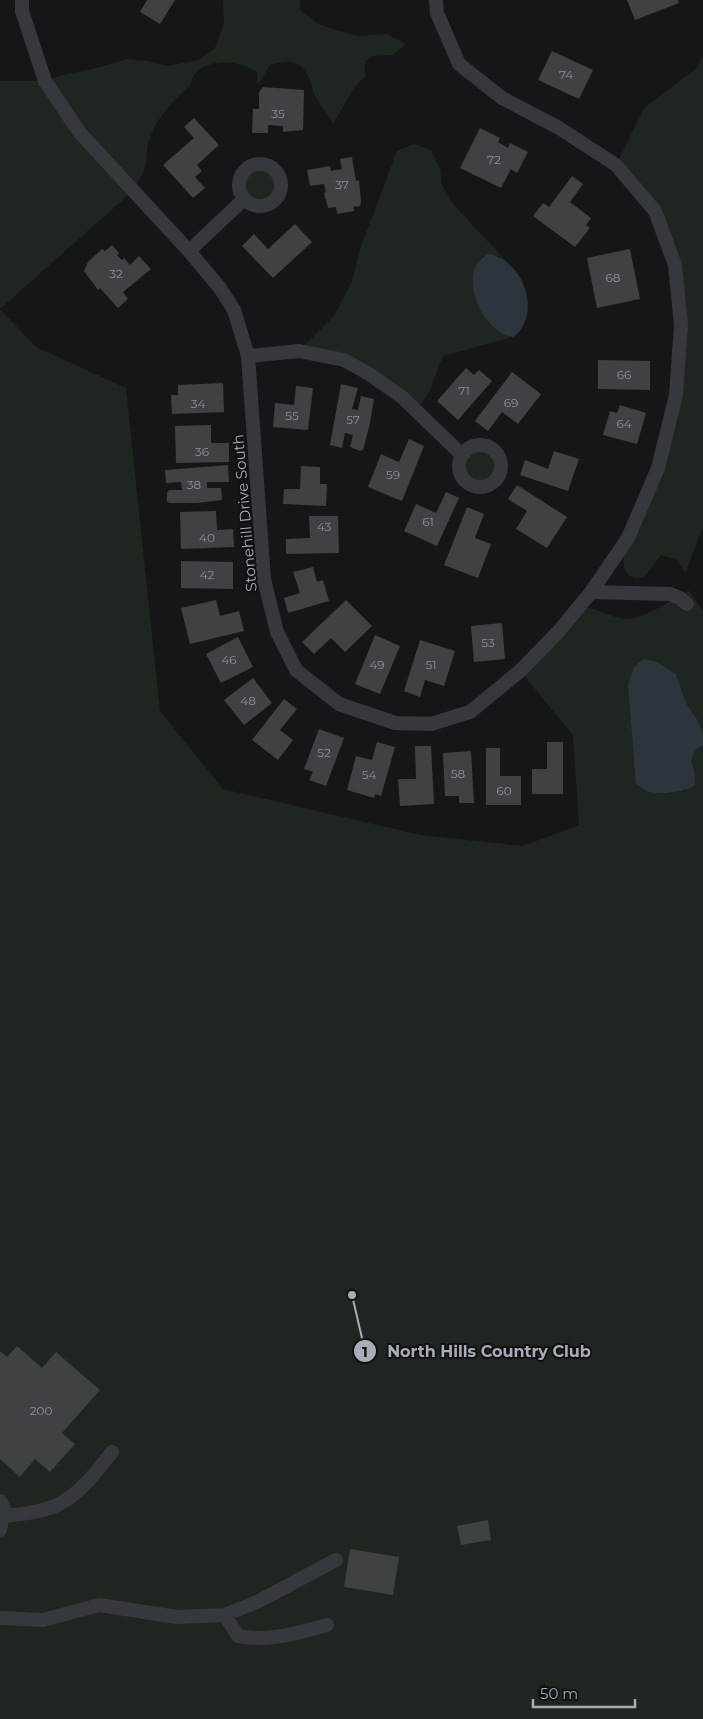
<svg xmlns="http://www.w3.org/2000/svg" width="703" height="1719" viewBox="0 0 703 1719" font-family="Montserrat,sans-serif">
<rect width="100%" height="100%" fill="#161618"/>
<!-- green -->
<path fill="#1e261f" d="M 223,0 L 300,0 L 300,10 L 318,24 L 356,36 L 387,34 L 406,44 L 393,55 L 373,56 L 365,61 L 365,76 L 354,88 L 333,124 C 327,112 322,108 316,97 C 312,92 312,84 309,78 C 300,58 288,60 270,65 L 258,85 L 257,72 C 240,60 209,57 194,75 C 191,79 192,85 187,89 C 170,103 154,121 148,144 C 146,150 147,157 146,163 C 145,172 138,182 134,190 L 0,309 L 36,347 L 126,388 L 160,711 L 223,789 L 420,835 L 523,846 L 579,825 L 573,735 L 520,671 L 581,607 C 597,608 610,617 625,619 C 643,620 673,599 689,591 L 703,611 L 703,734 L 687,705 L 676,674 L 659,794 L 685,791 L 695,773 L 691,760 L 695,751 L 703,745 L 703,1719 L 0,1719 L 0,81 L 45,81 L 59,76 L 101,67 L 126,59 L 147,61 L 168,66 L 199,60 L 215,48 L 224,23 Z
M 703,56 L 703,527 L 685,573 L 677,560 L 661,555 L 645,576 L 637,579 C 622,575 623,563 624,550 L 676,395 L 675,265 L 655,211 L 616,165 L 644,108 L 698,67 Z
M 414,144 L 431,150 L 440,169 L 442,185 L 453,204 L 511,266 L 499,256 L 482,257 C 464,281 482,335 513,337 L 443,356 L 429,392 L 416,412 L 369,374 L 299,351 L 334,316 L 352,281 L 360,249 L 397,151 Z
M239 185a21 21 0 1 1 42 0a21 21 0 1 1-42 0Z
M459 466a21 21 0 1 1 42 0a21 21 0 1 1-42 0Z"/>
<!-- water -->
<path fill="#2c353c" d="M 489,254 C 524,261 543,315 513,337 C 482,335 454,268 489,254 Z
M 643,659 L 655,661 L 676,674 L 687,705 L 700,724 L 703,734 L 703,745 L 695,751 L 691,760 L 695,773 L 695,785 C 688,792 660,795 650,792 C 645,791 641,787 636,784 L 628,685 L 634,667 Z"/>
<!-- building -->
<path fill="#404145" d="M 147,0 L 175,0 L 160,24 L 140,12 Z
M 627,0 L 678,0 L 679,3 L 635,20 Z
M 552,51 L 593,70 L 579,99 L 538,80 Z
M 263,87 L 304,90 L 303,130 L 283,132 L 283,126 L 268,125 L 268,133 L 252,133 L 253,109 L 259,109 L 259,92 Z
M 194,118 L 219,145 L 197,165 L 202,171 L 195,177 L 205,188 L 193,198 L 163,165 L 194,138 L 184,127 Z
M 480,128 L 500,138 L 498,142 L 508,148 L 510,143 L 528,152 L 517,173 L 511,169 L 501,188 L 460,168 Z
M 352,157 L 356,181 L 359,180 L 361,202 L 360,206 L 353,207 L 354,211 L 337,214 L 336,207 L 328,208 L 324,193 L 326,192 L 324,184 L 310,186 L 307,170 L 330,166 L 331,171 L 342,169 L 340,159 Z
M 572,176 L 583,184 L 570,202 L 591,218 L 586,225 L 590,228 L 575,247 L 533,216 L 543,203 L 549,207 Z
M 295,224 L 312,242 L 273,278 L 242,246 L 254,234 L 268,249 Z
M 112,245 L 119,253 L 117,255 L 122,260 L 124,258 L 130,265 L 139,256 L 151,269 L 123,292 L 128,299 L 118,308 L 100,288 L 98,290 L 84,271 L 88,262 L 102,249 L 105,251 Z
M 630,249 L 640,299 L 597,308 L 587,258 Z
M 598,360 L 650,361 L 650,390 L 598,389 Z
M 466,368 L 474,375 L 479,370 L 492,381 L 458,420 L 437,401 Z
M 512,372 L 541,394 L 518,424 L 502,412 L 488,431 L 475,421 Z
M 223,383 L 224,412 L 172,414 L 171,395 L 178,395 L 178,385 Z
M 341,384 L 358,388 L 352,409 L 358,410 L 361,396 L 374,399 L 370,423 L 363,450 L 360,451 L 350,447 L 353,435 L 345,433 L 342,448 L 330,445 Z
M 296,386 L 313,388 L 308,430 L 273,427 L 275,403 L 294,405 Z
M 620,405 L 646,413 L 637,444 L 603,435 L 610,411 L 617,413 Z
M 211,425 L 211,443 L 229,443 L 229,462 L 176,463 L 175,426 Z
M 409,439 L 424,446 L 402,501 L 368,487 L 381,454 L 399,462 Z
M 554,451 L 579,459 L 568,491 L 520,475 L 525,460 L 548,469 Z
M 228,465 L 229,482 L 207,482 L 207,488 L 221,488 L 222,500 L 197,503 L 169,503 L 167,501 L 167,493 L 169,490 L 182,490 L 181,482 L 166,483 L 165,470 Z
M 301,466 L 320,467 L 320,484 L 327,484 L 326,506 L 283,504 L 284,489 L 300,489 Z
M 517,485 L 567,517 L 547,548 L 516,529 L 527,511 L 508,499 Z
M 446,492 L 459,498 L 437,546 L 404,531 L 416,504 L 436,513 Z
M 467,507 L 484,514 L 475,538 L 491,544 L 478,578 L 444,565 Z
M 216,511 L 217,530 L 233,529 L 234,547 L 181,549 L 180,512 Z
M 309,516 L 338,516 L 339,553 L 286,554 L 286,539 L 310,538 Z
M 181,561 L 233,562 L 233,589 L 181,588 Z
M 313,567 L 317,582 L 323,580 L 329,601 L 288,613 L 284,598 L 300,593 L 293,572 Z
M 216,600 L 220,616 L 239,611 L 244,631 L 190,644 L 181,608 Z
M 346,600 L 372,626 L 345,652 L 331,638 L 314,654 L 302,642 Z
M 502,623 L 505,659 L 474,662 L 471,626 Z
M 375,635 L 400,646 L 380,694 L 355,684 Z
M 238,637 L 253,667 L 221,683 L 206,654 Z
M 420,640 L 455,651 L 444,686 L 425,680 L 420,697 L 404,691 Z
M 253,678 L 272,703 L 244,725 L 224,700 Z
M 284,699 L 297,709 L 280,730 L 293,740 L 278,760 L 252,740 Z
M 319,729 L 344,738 L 326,786 L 309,780 L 313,772 L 304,769 Z
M 377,742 L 395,747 L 381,796 L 375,794 L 374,798 L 347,790 L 356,756 L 372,760 Z
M 547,742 L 563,742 L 563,794 L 532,794 L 532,769 L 547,769 Z
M 415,746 L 431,746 L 434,804 L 400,806 L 398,779 L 416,779 Z
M 486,748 L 500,748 L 500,776 L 521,776 L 521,805 L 486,805 Z
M 471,751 L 474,803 L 459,803 L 459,796 L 445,796 L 443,753 Z
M 17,1346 L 42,1368 L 56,1352 L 100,1390 L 62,1433 L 75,1444 L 50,1472 L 35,1459 L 20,1477 L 0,1459 L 0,1351 L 7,1357 Z
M 488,1520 L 491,1540 L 461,1545 L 457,1526 Z
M 350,1549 L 399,1557 L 393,1595 L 344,1587 Z"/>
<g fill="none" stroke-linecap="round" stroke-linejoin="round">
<!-- minor -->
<path stroke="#37383d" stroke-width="14" d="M 22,0 L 22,11 L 45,81 L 80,133 L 189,251 L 220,288 L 234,310 L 248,356 L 264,579 L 277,632 L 296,670 L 339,704 L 395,723 L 431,724 L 470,712 L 520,671 L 559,631 L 591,592 L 628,538 L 658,468 L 676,395 L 681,325 L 675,265 L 655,211 L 616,165 L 559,128 L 502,98 L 459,64 L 437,13 L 436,0
M239 185a21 21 0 1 1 42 0a21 21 0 1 1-42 0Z
M 189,251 L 244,199
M 248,356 L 299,351 L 344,360 L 369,374 L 402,397 L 462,455
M459 466a21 21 0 1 1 42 0a21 21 0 1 1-42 0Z
M 591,592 L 670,594 L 680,598 L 687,604
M 0,1501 L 4,1509 L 0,1530
M 3,1516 C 22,1514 47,1512 63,1502 C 83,1490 98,1470 112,1452
M 225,1615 L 259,1601 L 336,1560
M 0,1618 L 43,1620 L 99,1605 L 177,1617 L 225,1615 L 238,1636 C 270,1642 297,1633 327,1625"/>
</g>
<g text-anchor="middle" stroke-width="4" stroke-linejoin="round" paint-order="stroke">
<!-- number labels -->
<g font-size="12" fill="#8e929b">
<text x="566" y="79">74</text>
<text x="278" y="118">35</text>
<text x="494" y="164">72</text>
<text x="342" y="189">37</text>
<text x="116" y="278">32</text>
<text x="613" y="282">68</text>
<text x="624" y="379">66</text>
<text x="464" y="395">71</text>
<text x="511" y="407">69</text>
<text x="198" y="408">34</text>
<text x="292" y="420">55</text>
<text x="353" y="424">57</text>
<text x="624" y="428">64</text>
<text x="202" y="456">36</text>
<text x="393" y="479">59</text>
<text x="194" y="489">38</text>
<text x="428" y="526">61</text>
<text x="324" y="531">43</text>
<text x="207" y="542">40</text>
<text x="207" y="579">42</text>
<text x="488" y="647">53</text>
<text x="229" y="664">46</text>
<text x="377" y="669">49</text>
<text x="431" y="669">51</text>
<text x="248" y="705">48</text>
<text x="324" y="757">52</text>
<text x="458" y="778">58</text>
<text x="369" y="779">54</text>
<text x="504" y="795">60</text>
<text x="41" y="1415">200</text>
</g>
<!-- street labels -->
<g font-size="15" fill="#a8adb8" stroke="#111113">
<text transform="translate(245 513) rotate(-95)" y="5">Stonehill Drive South</text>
</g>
</g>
<!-- callouts -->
<path fill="none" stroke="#a8adb8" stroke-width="2" d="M352 1295L365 1351"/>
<g fill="#a8adb8" stroke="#111113" stroke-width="2">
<circle cx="352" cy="1295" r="5"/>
<circle cx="365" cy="1351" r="12"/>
</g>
<g font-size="15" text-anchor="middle" font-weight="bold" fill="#111">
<text x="365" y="1357">1</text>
</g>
<g font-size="16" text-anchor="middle" font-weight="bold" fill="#a8adb8" stroke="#111113" stroke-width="4" stroke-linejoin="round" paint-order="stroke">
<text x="489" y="1357">North Hills Country Club</text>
</g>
<!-- scale -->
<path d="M533 1699v8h102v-8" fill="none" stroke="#a8adb8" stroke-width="2.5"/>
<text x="540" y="1699" font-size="15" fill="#a8adb8" stroke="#111113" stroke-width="4" paint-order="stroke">50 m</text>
</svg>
